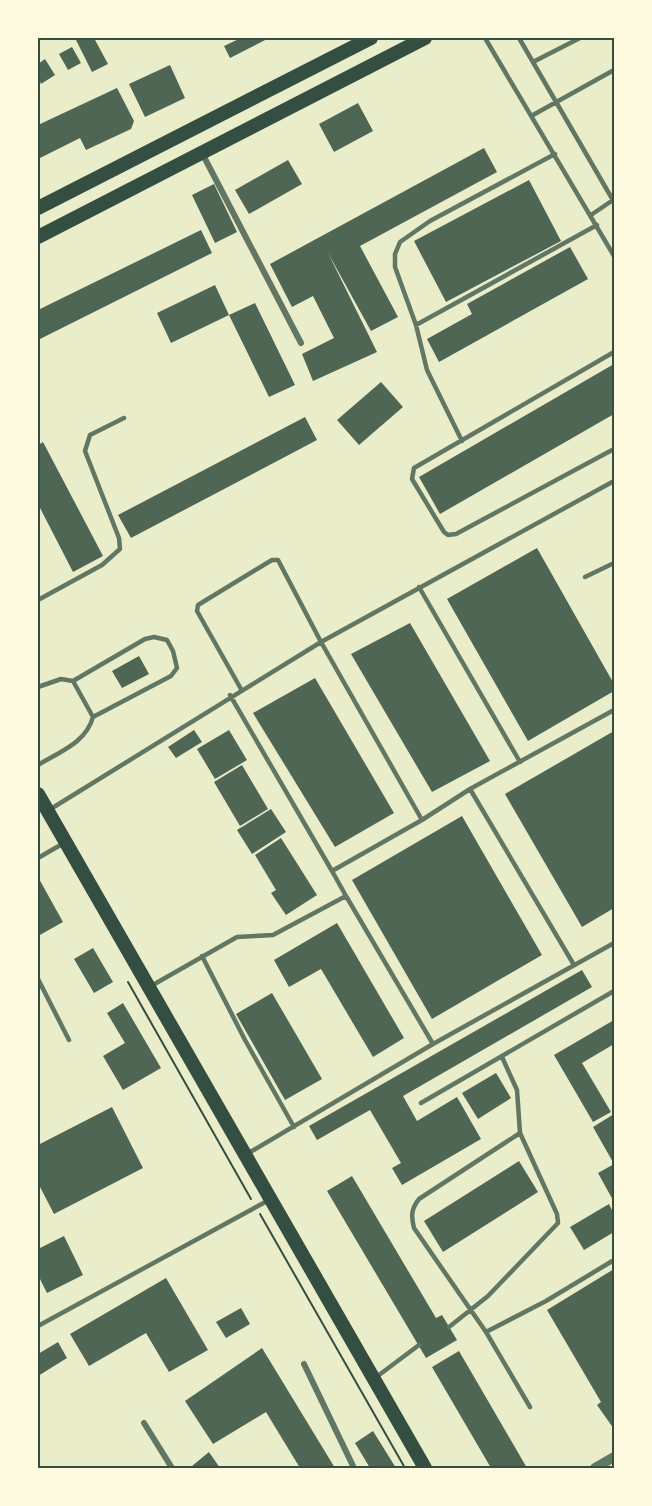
<svg xmlns="http://www.w3.org/2000/svg" width="652" height="1506" viewBox="0 0 652 1506" font-family="'IBM Plex Sans',sans-serif">
<rect width="100%" height="100%" fill="#e9edc9"/>
<!-- building -->
<path fill="#4f6655" d="M 82,38 L 94,38 L 108,64 L 92,72 L 76,40 Z
M 241,38 L 269,38 L 230,58 L 224,46 Z
M 72,47 L 81,63 L 68,70 L 59,54 Z
M 45,59 L 55,75 L 41,84 L 38,77 L 38,64 Z
M 170,65 L 185,98 L 145,117 L 129,84 Z
M 117,88 L 134,121 L 131,129 L 86,150 L 80,138 L 38,159 L 38,125 Z
M 358,103 L 373,131 L 334,152 L 319,124 Z
M 484,148 L 497,172 L 360,246 L 398,317 L 371,331 L 328,253 L 377,352 L 313,381 L 302,354 L 334,338 L 313,296 L 292,307 L 270,264 Z
M 288,160 L 302,184 L 249,214 L 235,190 Z
M 529,180 L 561,241 L 446,302 L 414,241 Z
M 214,184 L 237,232 L 215,243 L 192,195 Z
M 201,230 L 212,253 L 38,340 L 38,310 Z
M 570,247 L 588,279 L 439,362 L 427,339 L 472,314 L 467,304 Z
M 215,285 L 229,315 L 171,343 L 157,313 Z
M 255,303 L 295,385 L 269,397 L 229,315 Z
M 614,364 L 614,414 L 440,514 L 419,477 Z
M 381,382 L 403,407 L 359,445 L 337,420 Z
M 305,417 L 317,440 L 131,538 L 118,515 Z
M 43,442 L 103,556 L 73,572 L 38,504 L 38,445 Z
M 537,548 L 614,684 L 614,691 L 528,741 L 447,599 Z
M 410,623 L 490,761 L 432,792 L 351,654 Z
M 139,656 L 149,674 L 122,688 L 112,671 Z
M 315,678 L 394,813 L 335,847 L 253,713 Z
M 194,730 L 202,742 L 176,758 L 168,747 Z
M 229,730 L 247,760 L 215,779 L 197,749 Z
M 614,731 L 614,908 L 582,927 L 505,794 Z
M 242,765 L 268,809 L 240,826 L 214,782 Z
M 271,809 L 286,832 L 252,854 L 237,830 Z
M 462,816 L 542,955 L 432,1019 L 352,880 Z
M 281,838 L 317,895 L 286,915 L 271,893 L 276,890 L 255,855 Z
M 38,877 L 63,922 L 38,936 Z
M 337,923 L 404,1038 L 373,1057 L 321,969 L 289,987 L 274,960 Z
M 93,948 L 113,982 L 94,993 L 74,959 Z
M 582,970 L 592,987 L 403,1096 L 417,1121 L 457,1097 L 481,1139 L 402,1185 L 392,1168 L 401,1163 L 370,1110 L 317,1140 L 309,1126 Z
M 272,993 L 322,1079 L 285,1100 L 236,1014 Z
M 123,1003 L 161,1068 L 123,1090 L 103,1056 L 125,1043 L 107,1013 Z
M 614,1020 L 614,1044 L 582,1063 L 611,1112 L 593,1122 L 554,1055 Z
M 496,1073 L 511,1098 L 478,1119 L 462,1093 Z
M 112,1107 L 143,1168 L 54,1214 L 38,1183 L 38,1145 Z
M 614,1114 L 614,1202 L 598,1173 L 614,1164 L 593,1127 Z
M 519,1161 L 538,1192 L 443,1252 L 424,1221 Z
M 352,1176 L 436,1318 L 442,1315 L 457,1340 L 426,1358 L 327,1191 Z
M 609,1204 L 614,1214 L 614,1232 L 584,1250 L 570,1227 Z
M 64,1236 L 83,1275 L 47,1293 L 40,1279 L 38,1281 L 38,1249 Z
M 614,1269 L 614,1429 L 597,1405 L 601,1402 L 547,1310 Z
M 166,1278 L 208,1350 L 169,1372 L 146,1333 L 89,1366 L 70,1334 Z
M 241,1308 L 250,1324 L 226,1338 L 216,1322 Z
M 58,1342 L 67,1358 L 38,1376 L 38,1354 Z
M 262,1348 L 335,1468 L 300,1468 L 266,1412 L 213,1444 L 185,1401 Z
M 459,1351 L 527,1468 L 491,1468 L 432,1367 Z
M 373,1431 L 396,1468 L 370,1468 L 355,1443 Z
M 209,1452 L 220,1468 L 193,1468 L 192,1466 Z"/>
<g fill="none" stroke-linecap="round" stroke-linejoin="round">
<!-- path -->
<path stroke="#344e41" stroke-width="2" d="M 128,982 L 251,1199
M 260,1214 L 405,1468"/>
<!-- service -->
<path stroke="#617663" stroke-width="4.5" d="M 485,38 L 614,256
M 519,38 L 614,202
M 533,62 L 580,38
M 533,115 L 614,70
M 591,215 L 613,200
M 416,325 L 597,225
M 614,352 L 414,468 L 412,479 L 444,532 L 448,535 L 456,534 L 614,449
M 462,441 L 427,370 L 416,325 L 395,267 L 395,254 L 400,242 L 430,221 L 555,154
M 585,577 L 614,563
M 419,587 L 520,762
M 38,600 L 102,565 L 120,549 L 119,538 L 85,451 L 90,435 L 124,418
M 73,681 L 145,639 L 154,637 L 167,640 L 173,651 L 177,668 L 171,676 L 93,717
M 38,687 L 61,679 L 73,681 L 93,717 C 86,743 59,752 38,765
M 241,689 L 197,611 L 198,605 L 272,560 L 278,560 L 321,642 L 422,820
M 230,695 L 332,871 L 422,820 L 470,789 L 614,710
M 470,789 L 574,965
M 49,810 L 321,642 L 614,481
M 38,858 L 64,843
M 346,896 L 433,1044
M 202,956 L 245,1040 L 294,1127
M 38,979 L 69,1040
M 151,986 L 237,937 L 273,935 L 346,896 L 332,871
M 421,1103 L 614,991
M 520,1133 L 419,1199 C 411,1209 411,1216 414,1228 L 486,1332 L 530,1407
M 247,1154 L 433,1044 L 614,943
M 38,1326 L 269,1200
M 449,1327 L 488,1296 L 558,1223 L 557,1214 L 520,1133 L 517,1090 L 502,1057
M 486,1332 L 546,1301 L 614,1260
M 375,1378 L 419,1345"/>
<!-- minor -->
<path stroke="#617663" stroke-width="6" d="M 202,153 L 301,343
M 304,1364 L 354,1468
M 144,1423 L 172,1468"/>
<!-- tertiary -->
<path stroke="#617663" stroke-width="10" d="M 595,1468 L 614,1457"/>
<!-- primary -->
<path stroke="#344e41" stroke-width="14" d="M 38,208 L 371,38
M 38,237 L 425,38
M 38,794 L 425,1468"/>
</g>
<!-- border -->
<rect width="652" height="1506" fill="none" stroke="#fefae0" stroke-width="78"/>
<rect x="39" y="39" width="574" height="1428" fill="none" stroke="#344e41" stroke-width="2"/>
</svg>
